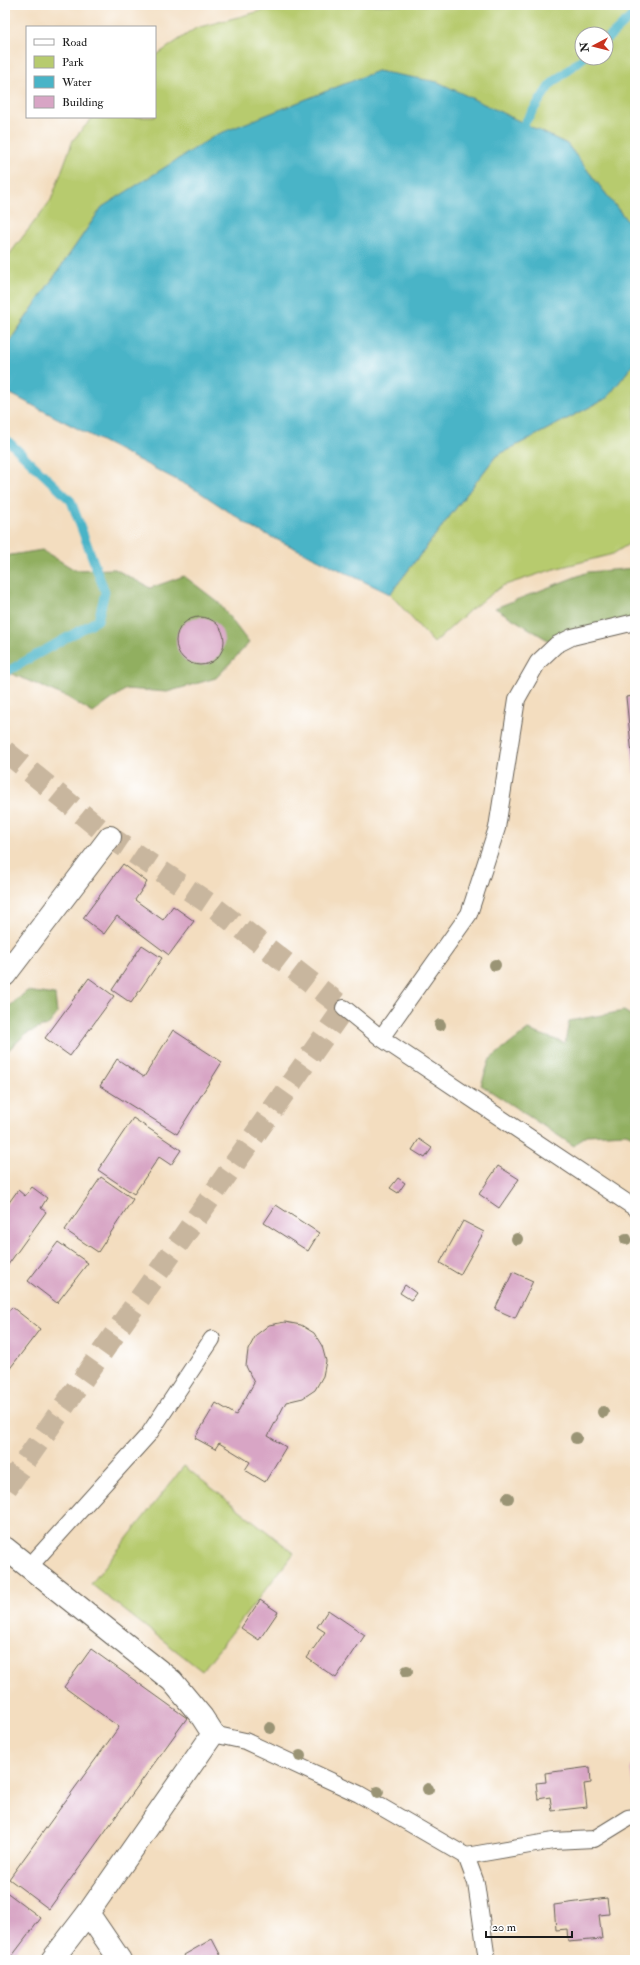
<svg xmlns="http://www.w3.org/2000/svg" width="640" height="1965" viewBox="0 0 640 1965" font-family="'IM FELL Double Pica',serif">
<rect width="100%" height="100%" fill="#fff"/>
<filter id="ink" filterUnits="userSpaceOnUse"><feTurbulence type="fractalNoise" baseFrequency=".025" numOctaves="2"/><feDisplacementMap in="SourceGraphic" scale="8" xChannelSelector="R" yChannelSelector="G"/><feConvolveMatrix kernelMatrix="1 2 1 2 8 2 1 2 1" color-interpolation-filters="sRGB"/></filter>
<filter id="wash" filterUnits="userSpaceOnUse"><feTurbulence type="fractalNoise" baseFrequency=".012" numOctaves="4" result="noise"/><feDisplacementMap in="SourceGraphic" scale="16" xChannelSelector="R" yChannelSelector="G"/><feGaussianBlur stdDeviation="0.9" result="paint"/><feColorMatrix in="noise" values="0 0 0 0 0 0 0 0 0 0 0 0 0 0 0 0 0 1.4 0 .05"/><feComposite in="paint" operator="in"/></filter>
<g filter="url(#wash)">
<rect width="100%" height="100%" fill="#f3ddbf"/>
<!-- green -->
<path fill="#b7cb6e" stroke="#6a7445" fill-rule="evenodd" d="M 284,5 L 635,5 L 635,231 L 567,144 L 438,83 L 377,71 L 102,207 L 5,348 L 5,260 L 51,200 L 73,140 L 93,117 L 155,117 L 155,56 L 196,28 ZM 582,34 L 606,34 L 606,58 L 582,58 Z
M 635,362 L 635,540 L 613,554 L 554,569 L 502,586 L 470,610 L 434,643 L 390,594 L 496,456 L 607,398 Z
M 184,1466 L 294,1553 L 202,1671 L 91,1584 Z"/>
<!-- forest -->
<path fill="#91af61" stroke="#56663e" d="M 42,550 L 75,570 L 115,569 L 150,588 L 184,576 L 218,602 L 249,643 L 216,678 L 167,692 L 126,689 L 93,713 L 67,697 L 5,671 L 5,556 Z
M 635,568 L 635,622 L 556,645 L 495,608 L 588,572 Z
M 27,991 L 55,995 L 57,1014 L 49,1024 L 26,1034 L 5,1053 L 5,1010 Z
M 624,1011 L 635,1018 L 635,1137 L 626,1133 L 586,1135 L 574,1146 L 481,1085 L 490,1059 L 528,1030 L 565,1043 L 569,1021 Z"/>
<!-- water -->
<path fill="#49b4c7" stroke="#326872" d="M 377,71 L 438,82 L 567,144 L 635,231 L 635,362 L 607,398 L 496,456 L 390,594 L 253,528 L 198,491 L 5,391 L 5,348 L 102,207 L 216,135 Z"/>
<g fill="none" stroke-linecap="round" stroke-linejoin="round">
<!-- stream -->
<path stroke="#49b4c7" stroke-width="9" d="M 606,40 L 635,13
M 518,133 L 550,85 L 583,58
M 5,438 L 71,501 L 105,592 L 98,620 L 6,672"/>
</g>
<g id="blocks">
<!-- building -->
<path fill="#d8a5c5" d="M176 641a24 24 0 1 1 48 0a24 24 0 1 1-48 0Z
M 635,696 L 635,774 L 634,774 L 626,697 Z
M 123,864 L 147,882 L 135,900 L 163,920 L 173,906 L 194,921 L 169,955 L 117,916 L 104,934 L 83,918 Z
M 142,945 L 162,958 L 131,1003 L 112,990 Z
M 89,978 L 114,996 L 70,1056 L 45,1038 Z
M 173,1030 L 222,1062 L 177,1134 L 100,1086 L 117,1059 L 144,1077 Z
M 133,1118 L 181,1150 L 171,1165 L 159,1157 L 134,1194 L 98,1170 Z
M 419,1139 L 432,1148 L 425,1158 L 412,1150 Z
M 498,1166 L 519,1179 L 499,1208 L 479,1194 Z
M 101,1177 L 133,1199 L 98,1252 L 65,1230 Z
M 398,1178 L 405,1183 L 398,1193 L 390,1188 Z
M 32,1187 L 47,1198 L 41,1208 L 46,1212 L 5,1269 L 5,1208 L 18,1190 L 25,1196 Z
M 276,1205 L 319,1233 L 308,1251 L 264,1223 Z
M 463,1221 L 484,1232 L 460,1275 L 440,1263 Z
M 58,1242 L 88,1263 L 57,1303 L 28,1281 Z
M 513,1272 L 533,1281 L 515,1318 L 495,1309 Z
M 405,1285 L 416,1293 L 411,1300 L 400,1293 Z
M 12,1307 L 40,1329 L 8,1371 L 5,1369 L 5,1315 Z
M 285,1322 L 301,1325 L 314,1333 L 322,1346 L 326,1361 L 323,1376 L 315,1390 L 303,1398 L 286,1402 L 268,1436 L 286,1447 L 265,1482 L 245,1470 L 250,1462 L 219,1443 L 215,1449 L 195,1438 L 216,1403 L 236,1415 L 254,1383 L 246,1366 L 248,1350 L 256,1335 L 269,1325 Z
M 260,1600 L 278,1612 L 259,1640 L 241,1628 Z
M 328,1610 L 365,1635 L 336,1678 L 307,1658 L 325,1632 L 317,1627 Z
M 91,1649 L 187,1718 L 49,1909 L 9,1879 L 119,1727 L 64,1687 Z
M 631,1766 L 635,1766 L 635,1788 L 634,1788 Z
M 590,1767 L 591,1783 L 584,1784 L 587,1807 L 552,1811 L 550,1797 L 538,1799 L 536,1783 L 546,1782 L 545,1773 Z
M 5,1891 L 41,1918 L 9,1960 L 5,1960 Z
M 607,1898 L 609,1914 L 599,1915 L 602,1939 L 568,1942 L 567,1929 L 556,1930 L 554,1905 Z
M 212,1939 L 223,1960 L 186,1960 L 184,1955 Z"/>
</g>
</g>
<g filter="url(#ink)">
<use href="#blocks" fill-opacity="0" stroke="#676055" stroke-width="1"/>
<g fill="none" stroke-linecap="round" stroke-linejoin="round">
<!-- minor-tunnel -->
<path stroke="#c8b69e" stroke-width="22" stroke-dasharray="22 11" stroke-linecap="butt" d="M 5,751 L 110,837 L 210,904 L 344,1008 L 5,1490"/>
<defs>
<path id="service" d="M 344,1008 L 381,1038 L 635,1208
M 381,1038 L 469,914 L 497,828 L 517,699 L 538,662 L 556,645 L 572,637 L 635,622
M 29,1567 L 149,1434 L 212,1339
M 213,1734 L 245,1741 L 359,1794 L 466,1856 L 476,1883 L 487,1960
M 466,1856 L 553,1841 L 594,1839 L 628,1818 L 635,1817"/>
<path id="minor" d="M 5,975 L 110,837
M 5,1548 L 172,1681 L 202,1717 L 213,1734 L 88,1913 L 52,1960
M 88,1913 L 120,1960"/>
</defs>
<!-- service casing -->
<use href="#service" stroke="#676055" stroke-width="18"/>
<!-- minor casing -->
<use href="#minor" stroke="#676055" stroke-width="24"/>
<!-- service -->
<use href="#service" stroke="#fff" stroke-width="16"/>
<!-- minor -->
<use href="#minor" stroke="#fff" stroke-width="22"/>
</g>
<!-- trees -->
<g fill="#9a9475">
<circle cx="495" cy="965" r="6"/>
<circle cx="440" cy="1025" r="6"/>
<circle cx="517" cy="1239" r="6"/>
<circle cx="626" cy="1239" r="6"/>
<circle cx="603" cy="1412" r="6"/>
<circle cx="576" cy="1438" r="6"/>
<circle cx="508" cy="1498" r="6"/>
<circle cx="407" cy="1671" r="6"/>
<circle cx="270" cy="1728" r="6"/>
<circle cx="300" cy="1756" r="6"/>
<circle cx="428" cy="1789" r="6"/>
<circle cx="378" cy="1792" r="6"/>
</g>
</g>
<!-- margin -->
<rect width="640" height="1965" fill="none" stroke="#fff" stroke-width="20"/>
<!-- legend -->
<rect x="26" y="26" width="130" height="92" fill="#ffffff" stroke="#a4a4a4"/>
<rect x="34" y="39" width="20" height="6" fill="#ffffff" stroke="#a4a4a4"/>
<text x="62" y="46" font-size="12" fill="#1c1c1c">Road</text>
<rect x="34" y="56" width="20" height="12" fill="#b7cb6e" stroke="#a4a4a4"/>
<text x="62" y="66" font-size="12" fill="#1c1c1c">Park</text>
<rect x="34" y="76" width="20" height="12" fill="#49b4c7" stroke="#a4a4a4"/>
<text x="62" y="86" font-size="12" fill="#1c1c1c">Water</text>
<rect x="34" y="96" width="20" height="12" fill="#d8a5c5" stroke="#a4a4a4"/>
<text x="62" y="106" font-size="12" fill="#1c1c1c">Building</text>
<!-- north arrow -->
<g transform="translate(594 46) rotate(263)"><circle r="19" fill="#ffffff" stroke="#a4a4a4"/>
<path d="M0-3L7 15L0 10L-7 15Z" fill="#c8321e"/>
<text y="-6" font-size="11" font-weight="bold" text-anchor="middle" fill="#1c1c1c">N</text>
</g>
<!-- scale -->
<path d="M486 1931v6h86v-6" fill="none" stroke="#1c1c1c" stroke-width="2"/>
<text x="492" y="1931" font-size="12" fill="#1c1c1c" stroke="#ffffff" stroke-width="3" paint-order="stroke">20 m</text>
</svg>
